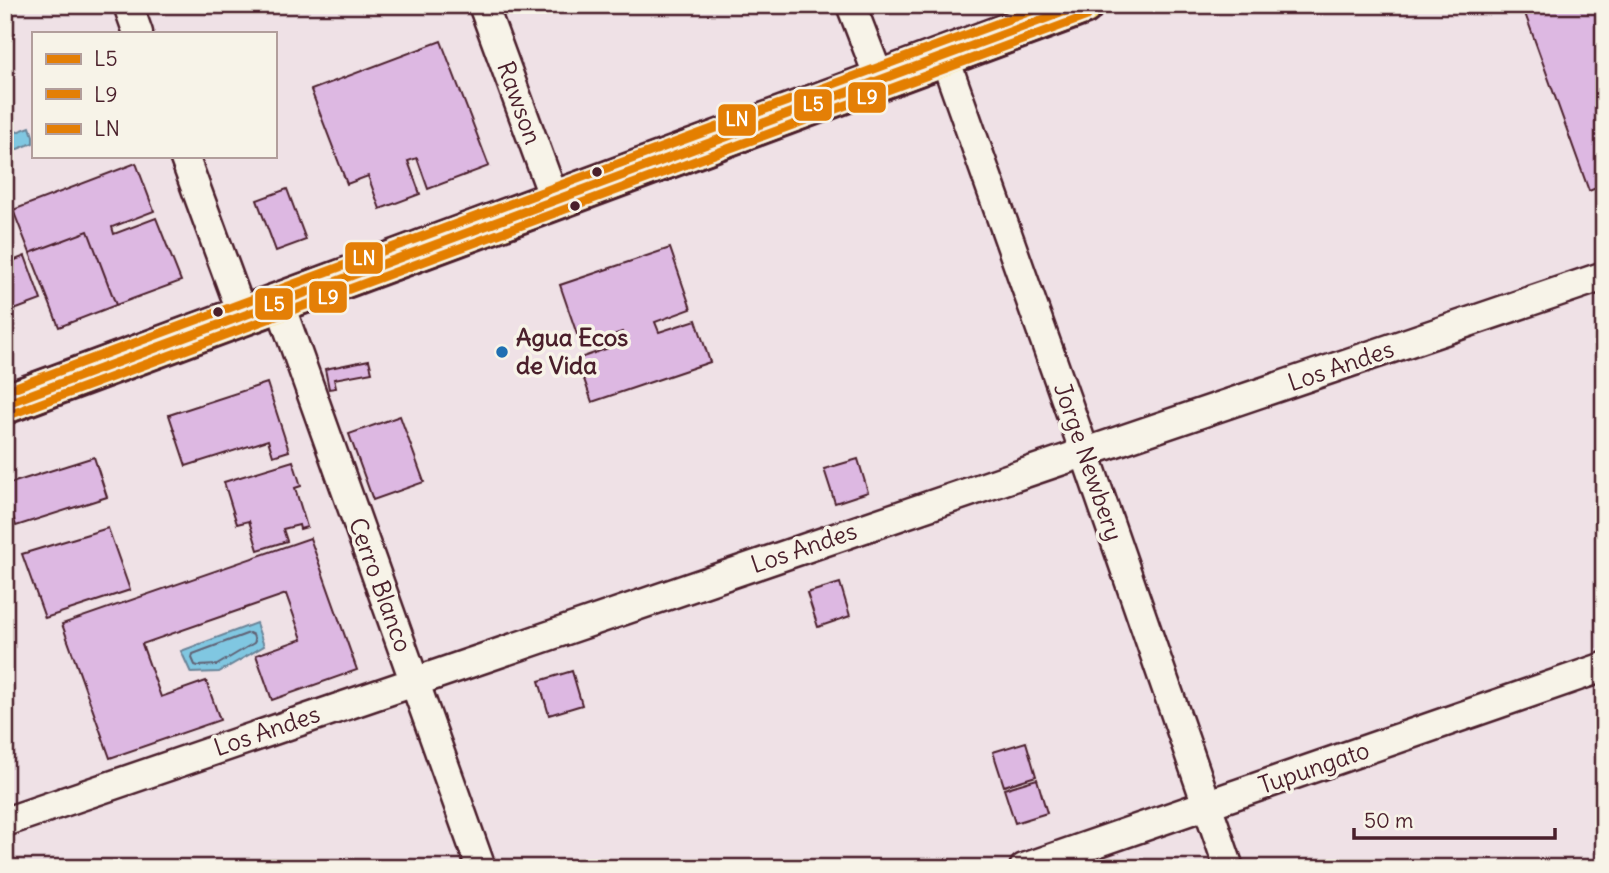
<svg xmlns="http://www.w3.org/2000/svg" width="1609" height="873" viewBox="0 0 1609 873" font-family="Delius,sans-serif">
<rect width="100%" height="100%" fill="#efe1e6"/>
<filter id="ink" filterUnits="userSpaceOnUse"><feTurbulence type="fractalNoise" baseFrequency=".0143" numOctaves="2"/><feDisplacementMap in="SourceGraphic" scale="14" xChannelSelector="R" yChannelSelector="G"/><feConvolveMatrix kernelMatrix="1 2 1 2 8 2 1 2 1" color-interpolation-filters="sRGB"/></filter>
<g filter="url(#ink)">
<!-- water -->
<path fill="#80c7e1" stroke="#6a8498" stroke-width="2" d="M 30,127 L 33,136 L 33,143 L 10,152 L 5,136 Z
M 256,623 L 264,646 L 219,672 L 191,673 L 181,651 Z"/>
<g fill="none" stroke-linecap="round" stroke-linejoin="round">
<!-- shore -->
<path stroke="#606274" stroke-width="2" d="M 249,633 L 253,635 L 255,641 L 254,643 L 217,665 L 198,666 L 195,665 L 192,658 L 193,654 Z"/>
</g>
<!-- building -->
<path fill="#ddb8e2" stroke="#4a1f2b" stroke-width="2" d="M 1522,5 L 1604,5 L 1604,185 L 1589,191 Z
M 441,41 L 489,166 L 428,189 L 417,158 L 408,161 L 420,194 L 380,209 L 368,176 L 347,184 L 311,90 Z
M 136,163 L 154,211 L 112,227 L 114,234 L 156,218 L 181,281 L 116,305 L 88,231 L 30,253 L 13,210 Z
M 287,189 L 306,240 L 276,251 L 257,200 Z
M 88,231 L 116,305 L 59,327 L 30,253 Z
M 670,248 L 691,309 L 655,322 L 659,332 L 696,320 L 710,362 L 592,402 L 577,359 L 626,342 L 622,332 L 581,346 L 560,285 Z
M 25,256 L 41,300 L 6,313 L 5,264 Z
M 369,360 L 372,372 L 334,379 L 336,388 L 329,389 L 325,369 Z
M 267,383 L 289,451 L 273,456 L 268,440 L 186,466 L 169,415 Z
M 400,416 L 424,482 L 373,500 L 349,434 Z
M 94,457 L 107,497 L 16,526 L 5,492 L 5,485 Z
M 858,459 L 868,492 L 835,503 L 824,469 Z
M 293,461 L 301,486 L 295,488 L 307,527 L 300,529 L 299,525 L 283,529 L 287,541 L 258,550 L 249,521 L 237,524 L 224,482 Z
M 108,528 L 130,590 L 45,618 L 22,554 Z
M 310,538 L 357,670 L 272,700 L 256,655 L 302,639 L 286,594 L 142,644 L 161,697 L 206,681 L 220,720 L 110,758 L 62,624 Z
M 840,583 L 850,616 L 818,627 L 807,593 Z
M 572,671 L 582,705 L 549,715 L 539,681 Z
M 1026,742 L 1036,776 L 1004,786 L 993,752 Z
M 1037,779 L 1047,813 L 1015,823 L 1004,789 Z"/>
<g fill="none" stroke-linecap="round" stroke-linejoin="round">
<defs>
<path id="street" d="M 128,5 L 138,33
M 483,5 L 555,201
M 851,5 L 880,80
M 944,56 L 1085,453 L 1229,868
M 184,156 L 243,316
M 279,302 L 481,868
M 5,822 C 537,637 1071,458 1604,276
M 1024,868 L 1604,667"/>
<path id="primary" d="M 5,404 L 1083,5"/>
</defs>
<!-- street casing -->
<use href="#street" stroke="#4a1f2b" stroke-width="33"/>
<!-- primary casing -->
<use href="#primary" stroke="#4a1f2b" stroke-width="44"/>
<!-- street -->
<use href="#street" stroke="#f7f3e8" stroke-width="28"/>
<!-- primary -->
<use href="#primary" stroke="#fae180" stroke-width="38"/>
<defs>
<path id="bus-1" d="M 5,404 L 1082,5"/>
<path id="bus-2" d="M 9,415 L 1087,16"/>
<path id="bus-3" d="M 5,391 L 1047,5"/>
</defs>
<!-- bus-1 casing -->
<use href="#bus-1" stroke="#f7f3e8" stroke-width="14"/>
<!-- bus-2 casing -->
<use href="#bus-2" stroke="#f7f3e8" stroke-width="14"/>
<!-- bus-3 casing -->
<use href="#bus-3" stroke="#f7f3e8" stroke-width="14"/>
<!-- bus-1 -->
<use href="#bus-1" stroke="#e47f06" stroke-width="9"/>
<!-- bus-2 -->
<use href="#bus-2" stroke="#e47f06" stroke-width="9"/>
<!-- bus-3 -->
<use href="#bus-3" stroke="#e47f06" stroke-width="9"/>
</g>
</g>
<!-- markers -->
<g fill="#4a1f2b" stroke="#f7f3e8" stroke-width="2.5">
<circle cx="597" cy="172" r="6"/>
<circle cx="575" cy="206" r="6"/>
<circle cx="218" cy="312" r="6"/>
</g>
<circle fill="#1f6fb2" stroke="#f7f3e8" stroke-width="2.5" cx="502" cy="352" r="7"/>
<g text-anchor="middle" stroke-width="7" stroke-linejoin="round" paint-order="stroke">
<!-- street labels -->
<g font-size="24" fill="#4a1f2b" stroke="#f7f3e8">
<text transform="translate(519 103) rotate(70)" y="8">Rawson</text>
<text transform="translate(1341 366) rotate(-19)" y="8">Los Andes</text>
<text transform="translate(1088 462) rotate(71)" y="8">Jorge Newbery</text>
<text transform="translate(804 548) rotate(-19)" y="8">Los Andes</text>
<text transform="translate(380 585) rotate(70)" y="8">Cerro Blanco</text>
<text transform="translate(267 731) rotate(-19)" y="8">Los Andes</text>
<text transform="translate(1314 768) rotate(-19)" y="8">Tupungato</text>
</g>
<!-- poi labels -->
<g font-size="24" font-weight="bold" fill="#4a1f2b" stroke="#f7f3e8" text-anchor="start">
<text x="516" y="346">Agua Ecos<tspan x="516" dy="28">de Vida</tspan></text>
</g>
</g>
<g stroke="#f7f3e8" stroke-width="2.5">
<rect x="847" y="81" width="40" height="33" rx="7" fill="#e47f06"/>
<rect x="793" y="88" width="40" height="34" rx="7" fill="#e47f06"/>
<rect x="717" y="103" width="40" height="34" rx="7" fill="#e47f06"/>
<rect x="344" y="241" width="40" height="34" rx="7" fill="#e47f06"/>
<rect x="308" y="280" width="40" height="34" rx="7" fill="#e47f06"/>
<rect x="254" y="287" width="40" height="34" rx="7" fill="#e47f06"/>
</g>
<g font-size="19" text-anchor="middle" font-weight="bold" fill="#fff">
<text x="867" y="104">L9</text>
<text x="813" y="111">L5</text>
<text x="737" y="126">LN</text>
<text x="364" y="265">LN</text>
<text x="328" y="304">L9</text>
<text x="274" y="311">L5</text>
</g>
<!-- margin -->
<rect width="1609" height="873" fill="none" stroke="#f7f3e8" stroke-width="28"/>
<rect x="14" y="14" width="1581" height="845" fill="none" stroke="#4a1f2b" stroke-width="2.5" filter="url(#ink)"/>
<!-- legend -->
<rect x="32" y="32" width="245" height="126" fill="#f7f3e8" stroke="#b29e9c" stroke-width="2"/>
<rect x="46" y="54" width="35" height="10" fill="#e47f06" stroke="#b29e9c" stroke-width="2"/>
<text x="94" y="66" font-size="21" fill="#4a1f2b">L5</text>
<rect x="46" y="89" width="35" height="10" fill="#e47f06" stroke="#b29e9c" stroke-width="2"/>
<text x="94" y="102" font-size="21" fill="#4a1f2b">L9</text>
<rect x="46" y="124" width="35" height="10" fill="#e47f06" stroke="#b29e9c" stroke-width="2"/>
<text x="94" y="136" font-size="21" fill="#4a1f2b">LN</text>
<!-- scale -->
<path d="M1354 828v10h201v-10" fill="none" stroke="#4a1f2b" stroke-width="3.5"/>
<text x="1364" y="828" font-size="21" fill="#4a1f2b" stroke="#f7f3e8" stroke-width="5" paint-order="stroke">50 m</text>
</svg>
